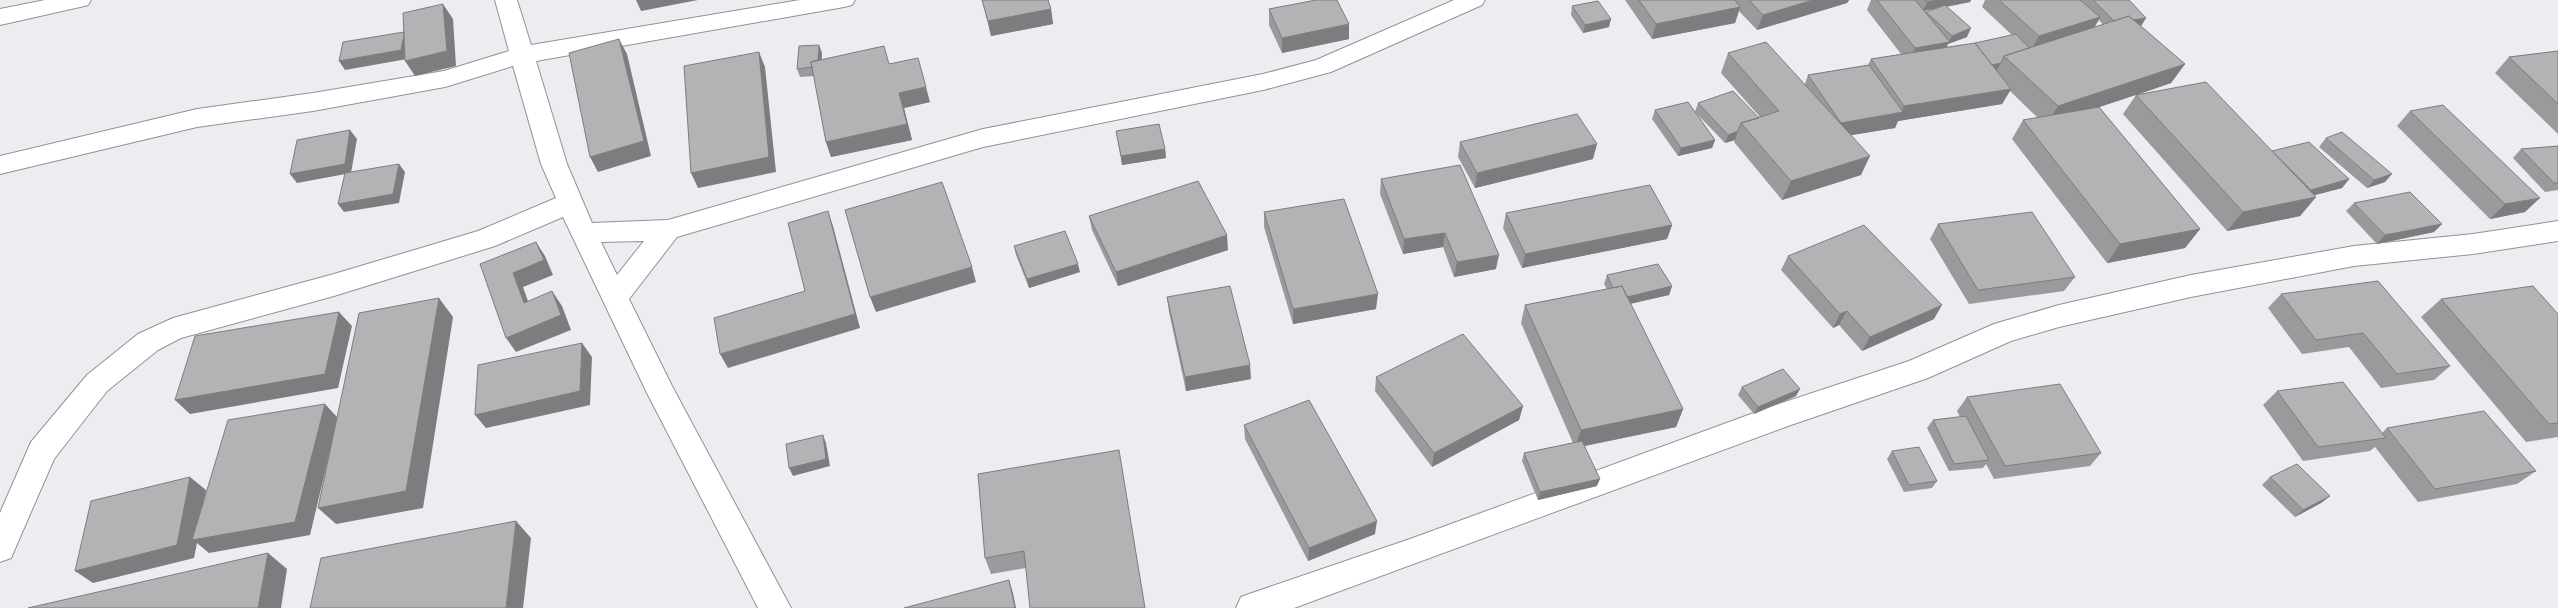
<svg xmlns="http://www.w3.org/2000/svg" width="2558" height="608" viewBox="0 0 2558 608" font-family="Barlow,sans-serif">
<rect width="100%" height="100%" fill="#ebedf0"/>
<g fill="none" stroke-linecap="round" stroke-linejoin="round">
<defs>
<path id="minor" d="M 45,0 L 91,0 L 88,5 L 80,7 L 0,25 L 0,9 Z
M 495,0 L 517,0 L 531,45 L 800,0 L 855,0 L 852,5 L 844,7 L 536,61 L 567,164 L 592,223 L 668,220 L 983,129 L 1263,74 L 1316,60 L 1454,0 L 1485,0 L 1482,5 L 1331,72 L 1263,90 L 983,147 L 677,237 L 629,299 L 672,386 L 791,608 L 758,608 L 647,393 L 563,217 L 495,246 L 334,296 L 181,338 L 158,350 L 107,391 L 54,459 L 11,558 L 0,562 L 0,513 L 31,442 L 87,375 L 138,334 L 173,318 L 334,274 L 478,231 L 556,198 L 541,164 L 513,66 L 445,87 L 313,111 L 197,127 L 0,174 L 0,156 L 197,109 L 313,93 L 444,71 L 509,51 ZM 644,241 L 617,275 L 601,242 Z
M 2558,221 L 2558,241 L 2473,254 L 2354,266 L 2191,297 L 2059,327 L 2011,341 L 1928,378 L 1788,426 L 1294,608 L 1236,608 L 1241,597 L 1252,593 L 1410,539 L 1770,407 L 1909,361 L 1994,324 L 2059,305 L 2191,275 L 2354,246 L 2473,234 Z"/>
</defs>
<!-- minor casing -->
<use href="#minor" stroke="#909294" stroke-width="2"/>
<!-- minor -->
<use href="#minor" fill="#fff" fill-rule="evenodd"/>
</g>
<!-- wall -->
<path fill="#989a9c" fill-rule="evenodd" d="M 982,0 L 1048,0 L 1051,9 L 1053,24 L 991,36 Z
M 1625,0 L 1849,0 L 1847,3 L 1757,30 L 1739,11 L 1735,23 L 1652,39 Z
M 1871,0 L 1971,0 L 1970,2 L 1946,7 L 1967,37 L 1948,44 L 1947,47 L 1975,43 L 2012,35 L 1982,7 L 1985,0 L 2129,0 L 2146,18 L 2141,26 L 2185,64 L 2171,83 L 2137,95 L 2272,151 L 2349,179 L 2342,188 L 2314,195 L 2316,197 L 2300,216 L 2227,231 L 2123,114 L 2136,95 L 2099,107 L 2200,229 L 2185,248 L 2107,263 L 2012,139 L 2023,120 L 2038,118 L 2010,91 L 2002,104 L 1898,121 L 1895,128 L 1851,135 L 1861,175 L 1782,200 L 1734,142 L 1735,140 L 1725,143 L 1695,112 L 1698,103 L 1760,117 L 1721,73 L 1728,53 L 1805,84 L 1808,75 L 1868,65 L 1871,59 L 1901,54 L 1867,10 ZM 1937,8 L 1926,12 L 1924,11 ZM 2099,20 L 2103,25 L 2094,28 Z
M 1572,6 L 1609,27 L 1583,33 L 1571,15 Z
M 1269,9 L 1349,39 L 1282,53 L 1269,25 Z
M 2558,51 L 2558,134 L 2495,73 L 2509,57 Z
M 822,53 L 822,60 L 889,64 L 930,102 L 904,108 L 912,140 L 831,157 L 826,142 L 814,76 L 800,77 L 797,69 Z
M 1655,110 L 1715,140 L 1712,148 L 1678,156 L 1652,119 Z
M 2410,111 L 2525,212 L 2490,219 L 2397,126 Z
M 1116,131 L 1165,149 L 1166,158 L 1122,165 Z
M 2326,138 L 2385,182 L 2367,188 L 2319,147 Z
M 1460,142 L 1593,159 L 1475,188 L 1458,157 Z
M 2558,146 L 2558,190 L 2545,192 L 2513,158 L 2521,149 Z
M 1381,179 L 1496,269 L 1454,277 L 1443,247 L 1403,254 L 1380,194 Z
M 2354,203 L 2442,224 L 2434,232 L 2377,244 L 2346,211 Z
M 1264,212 L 1376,309 L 1293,324 L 1264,227 Z
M 1506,213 L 1672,225 L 1667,239 L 1522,268 L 1503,228 Z
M 1089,216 L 1228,250 L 1118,286 L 1092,230 Z
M 1938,224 L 2075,277 L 2064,291 L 1969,304 L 1930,239 Z
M 1014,246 L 1080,272 L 1029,288 L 1016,255 Z
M 1788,256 L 1934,319 L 1862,351 L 1839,325 L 1833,328 L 1781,270 Z
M 1607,275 L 1672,286 L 1669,295 L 1630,303 L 1683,409 L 1676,427 L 1584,446 L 1597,486 L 1538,500 L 1522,461 L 1524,453 L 1573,443 L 1521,323 L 1525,305 L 1607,289 L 1604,284 Z
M 2281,294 L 2450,366 L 2434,380 L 2381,388 L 2349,347 L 2302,354 L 2268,308 Z
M 1167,297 L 1251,379 L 1186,391 L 1169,312 Z
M 2441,299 L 2558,314 L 2558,437 L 2526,442 L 2421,317 Z
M 1376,377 L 1523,406 L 1519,420 L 1432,467 L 1375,391 Z
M 1742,387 L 1796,396 L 1754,414 L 1738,395 Z
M 2277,391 L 2382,433 L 2387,428 L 2536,471 L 2517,484 L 2418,502 L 2375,447 L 2370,451 L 2303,461 L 2263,405 Z
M 1967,397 L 2101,453 L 2090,466 L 1994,479 L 1986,464 L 1983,468 L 1949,471 L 1927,428 L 1933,420 L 1960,417 L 1957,411 Z
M 1244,425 L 1375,534 L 1308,561 L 1245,439 Z
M 1892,451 L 1937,481 L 1932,488 L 1904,492 L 1887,459 Z
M 978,474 L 1145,608 L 1026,568 L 991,574 L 985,558 Z
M 2270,477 L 2330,496 L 2321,503 L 2295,517 L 2262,485 Z"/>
<!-- shaded-wall -->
<path fill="#7c7d7f" d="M 636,0 L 698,0 L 641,11 Z
M 1813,0 L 1849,0 L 1847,3 L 1757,30 L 1763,15 Z
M 1939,0 L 1971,0 L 1970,2 L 1923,11 L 1927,2 Z
M 443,4 L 453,19 L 456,66 L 415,76 L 405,61 Z
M 1740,7 L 1735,23 L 1652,39 L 1656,24 Z
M 1051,9 L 1053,24 L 991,36 L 988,21 Z
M 2100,17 L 2091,33 L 2030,52 L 2039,36 Z
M 2146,18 L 2141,26 L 2116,24 Z
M 1611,19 L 1609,27 L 1583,33 L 1585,25 Z
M 1349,24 L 1349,39 L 1282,53 L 1282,38 Z
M 1971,28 L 1967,37 L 1948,44 L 1942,57 L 1908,63 L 1915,48 L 1949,42 L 1952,36 Z
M 405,31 L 407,59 L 345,70 L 339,61 Z
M 619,39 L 627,54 L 651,156 L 598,172 L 590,157 Z
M 819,45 L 822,53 L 820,75 L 817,67 Z
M 759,52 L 765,67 L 776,172 L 698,188 L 691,173 Z
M 2001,63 L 1996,71 L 1988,66 Z
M 2185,64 L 2171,83 L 2046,125 L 2058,106 Z
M 926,87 L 930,102 L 904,108 L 912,140 L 831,157 L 826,142 L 899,93 Z
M 2011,89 L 2002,104 L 1898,121 L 1895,128 L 1834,138 L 1841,123 L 1901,113 L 1904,106 Z
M 350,130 L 357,139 L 351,173 L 297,183 L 290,174 Z
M 1738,131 L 1735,140 L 1725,143 L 1728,135 Z
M 1715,140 L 1712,148 L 1678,156 L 1681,148 Z
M 1597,144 L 1593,159 L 1475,188 L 1477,173 Z
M 1165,149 L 1166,158 L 1122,165 L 1121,156 Z
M 1870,156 L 1861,175 L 1782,200 L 1791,181 Z
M 399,164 L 405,172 L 399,203 L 344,212 L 338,204 Z
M 2392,174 L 2385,182 L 2367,188 L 2374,180 Z
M 2349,179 L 2342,188 L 2304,198 L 2311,190 Z
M 2316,197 L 2300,216 L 2227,231 L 2243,212 Z
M 2540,198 L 2525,212 L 2490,219 L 2505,204 Z
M 828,211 L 833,226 L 860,328 L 728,368 L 720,354 L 855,314 Z
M 2442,224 L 2434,232 L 2377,244 L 2385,235 Z
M 1672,225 L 1667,239 L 1522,268 L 1525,254 Z
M 2200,229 L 2185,248 L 2107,263 L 2120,244 Z
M 1445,233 L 1443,247 L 1403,254 L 1404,239 Z
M 1227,235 L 1228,250 L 1118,286 L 1116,272 Z
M 536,242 L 545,256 L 553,275 L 523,287 L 534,318 L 524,303 L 513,273 Z
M 1499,255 L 1496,269 L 1454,277 L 1457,262 Z
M 1078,264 L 1080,272 L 1029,288 L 1027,279 Z
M 972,267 L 976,282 L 876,312 L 870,297 Z
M 1672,286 L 1669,295 L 1617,307 L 1619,298 Z
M 552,291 L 562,306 L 571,330 L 516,352 L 506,338 Z
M 1378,294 L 1376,309 L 1293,324 L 1293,309 Z
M 439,298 L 453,317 L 423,508 L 336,524 L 318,508 Z
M 1942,305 L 1934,319 L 1862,351 L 1870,337 Z
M 1847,311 L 1839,325 L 1833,328 L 1840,314 Z
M 339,312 L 352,326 L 338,388 L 190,414 L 175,400 Z
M 582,343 L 592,357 L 590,405 L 486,428 L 475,415 Z
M 1250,365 L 1251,379 L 1186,391 L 1185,377 Z
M 1800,389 L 1796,396 L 1754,414 L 1758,407 Z
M 325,404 L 338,418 L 310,535 L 209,553 L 197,543 L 194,558 L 93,583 L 75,571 L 190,477 L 206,490 L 197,539 Z
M 1523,406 L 1519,420 L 1432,467 L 1434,453 Z
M 1683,409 L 1676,427 L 1575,448 L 1581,430 Z
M 823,435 L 826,443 L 830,466 L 793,476 L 789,468 Z
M 1600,479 L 1597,486 L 1538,500 L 1540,492 Z
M 2330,496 L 2321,503 L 2295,517 L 2303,510 Z
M 516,521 L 531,538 L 523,608 L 506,608 Z
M 1377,521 L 1375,534 L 1308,561 L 1309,548 Z
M 268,553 L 287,569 L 281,608 L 258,608 Z
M 1009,580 L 1013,593 L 1016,608 L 1015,608 Z"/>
<!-- building -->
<path fill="#b1b3b5" stroke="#7c7d7f" d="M 982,0 L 1048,0 L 1051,9 L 988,21 Z
M 1316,0 L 1337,0 L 1349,24 L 1282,38 L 1269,9 Z
M 1639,0 L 1735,0 L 1740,7 L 1656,24 Z
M 1749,0 L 1813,0 L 1763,15 Z
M 1877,0 L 1915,0 L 1950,42 L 1915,48 Z
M 1925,0 L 1939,0 L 1927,2 Z
M 1999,0 L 2080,0 L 2100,17 L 2039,36 Z
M 2093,0 L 2129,0 L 2146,18 L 2133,20 L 2129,16 L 2114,21 Z
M 1598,1 L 1611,19 L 1585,25 L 1572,6 Z
M 443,4 L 447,51 L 405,61 L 403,13 Z
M 1945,5 L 1971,28 L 1952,36 L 1926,12 Z
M 2129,16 L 2185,64 L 2058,106 L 2004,56 Z
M 404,32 L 404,35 L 401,50 L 339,61 L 343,42 Z
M 2016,34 L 2029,48 L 2004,56 L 2001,63 L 1992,65 L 1975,43 Z
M 619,39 L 644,141 L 590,157 L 569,53 Z
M 1766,42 L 1870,156 L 1791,181 L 1741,123 L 1779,111 L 1728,53 Z
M 1975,43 L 2011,89 L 1904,106 L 1871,59 Z
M 819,45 L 818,60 L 811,62 L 812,67 L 797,69 L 799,46 Z
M 884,46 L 889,64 L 918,58 L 926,87 L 899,93 L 907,124 L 826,142 L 811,62 Z
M 2558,51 L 2558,104 L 2509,57 Z
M 759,52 L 769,157 L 691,173 L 684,66 Z
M 1869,65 L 1903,112 L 1841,123 L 1808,75 Z
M 2206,82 L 2316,197 L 2243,212 L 2136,95 Z
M 1733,91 L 1759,118 L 1741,123 L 1738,131 L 1728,135 L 1698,103 Z
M 1688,102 L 1715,140 L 1681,148 L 1655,110 Z
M 2443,105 L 2540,198 L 2505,204 L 2410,111 Z
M 2099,107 L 2200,229 L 2120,244 L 2023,120 Z
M 1577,114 L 1597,144 L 1477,173 L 1460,142 Z
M 1159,124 L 1165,149 L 1121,156 L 1116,131 Z
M 350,130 L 345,164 L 290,174 L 297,140 Z
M 2342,132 L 2392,174 L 2374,180 L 2326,138 Z
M 2309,142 L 2349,179 L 2311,190 L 2272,151 Z
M 2558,146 L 2558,183 L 2554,183 L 2521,149 Z
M 399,164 L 393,194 L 338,204 L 345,173 Z
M 1460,165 L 1499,255 L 1457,262 L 1445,233 L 1404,239 L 1381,179 Z
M 1198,181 L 1227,235 L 1116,272 L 1089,216 Z
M 942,182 L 972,267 L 870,297 L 845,210 Z
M 1650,185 L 1672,225 L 1525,254 L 1506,213 Z
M 2410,192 L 2442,224 L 2385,235 L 2354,203 Z
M 1344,199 L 1378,294 L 1293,309 L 1264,212 Z
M 828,211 L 855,314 L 720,354 L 714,318 L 805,291 L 788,223 Z
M 2032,212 L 2075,277 L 1978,290 L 1938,224 Z
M 1864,225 L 1942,305 L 1870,337 L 1847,311 L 1840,314 L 1788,256 Z
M 1065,231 L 1078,264 L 1027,279 L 1014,246 Z
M 536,242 L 544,260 L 513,273 L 524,303 L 552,291 L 561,315 L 506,338 L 480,264 Z
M 1658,264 L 1672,286 L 1627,297 L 1622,286 L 1613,288 L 1607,275 Z
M 2378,281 L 2450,366 L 2397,374 L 2363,333 L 2316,340 L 2281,294 Z
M 1230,286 L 1250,365 L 1185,377 L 1167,297 Z
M 1622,286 L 1683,409 L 1581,430 L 1525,305 Z
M 2533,286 L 2558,314 L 2558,423 L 2549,424 L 2441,299 Z
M 439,298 L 406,491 L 318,508 L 359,313 Z
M 339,312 L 325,374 L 175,400 L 195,336 Z
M 1463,334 L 1523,406 L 1434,453 L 1376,377 Z
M 582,343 L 580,391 L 475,415 L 478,365 Z
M 1783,369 L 1800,389 L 1758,407 L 1742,387 Z
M 2343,382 L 2386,438 L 2318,447 L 2277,391 Z
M 2060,384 L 2101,453 L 2005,466 L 1967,397 Z
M 1309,400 L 1377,521 L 1309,548 L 1244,425 Z
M 325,404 L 295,522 L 192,540 L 228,420 Z
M 2484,411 L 2536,471 L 2435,489 L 2387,428 Z
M 1966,416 L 1989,460 L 1954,464 L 1933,420 Z
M 823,435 L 826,459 L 789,468 L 786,444 Z
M 1582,441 L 1600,479 L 1540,492 L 1524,453 Z
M 1919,447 L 1937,481 L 1909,485 L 1892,451 Z
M 1119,450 L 1145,608 L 1030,608 L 1024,551 L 985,558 L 978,474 Z
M 2297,464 L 2330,496 L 2303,510 L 2270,477 Z
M 190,477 L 177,545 L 75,571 L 91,501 Z
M 516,521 L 506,608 L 310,608 L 321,558 Z
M 268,553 L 258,608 L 28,608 Z
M 1009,580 L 1015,608 L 904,608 Z"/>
</svg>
